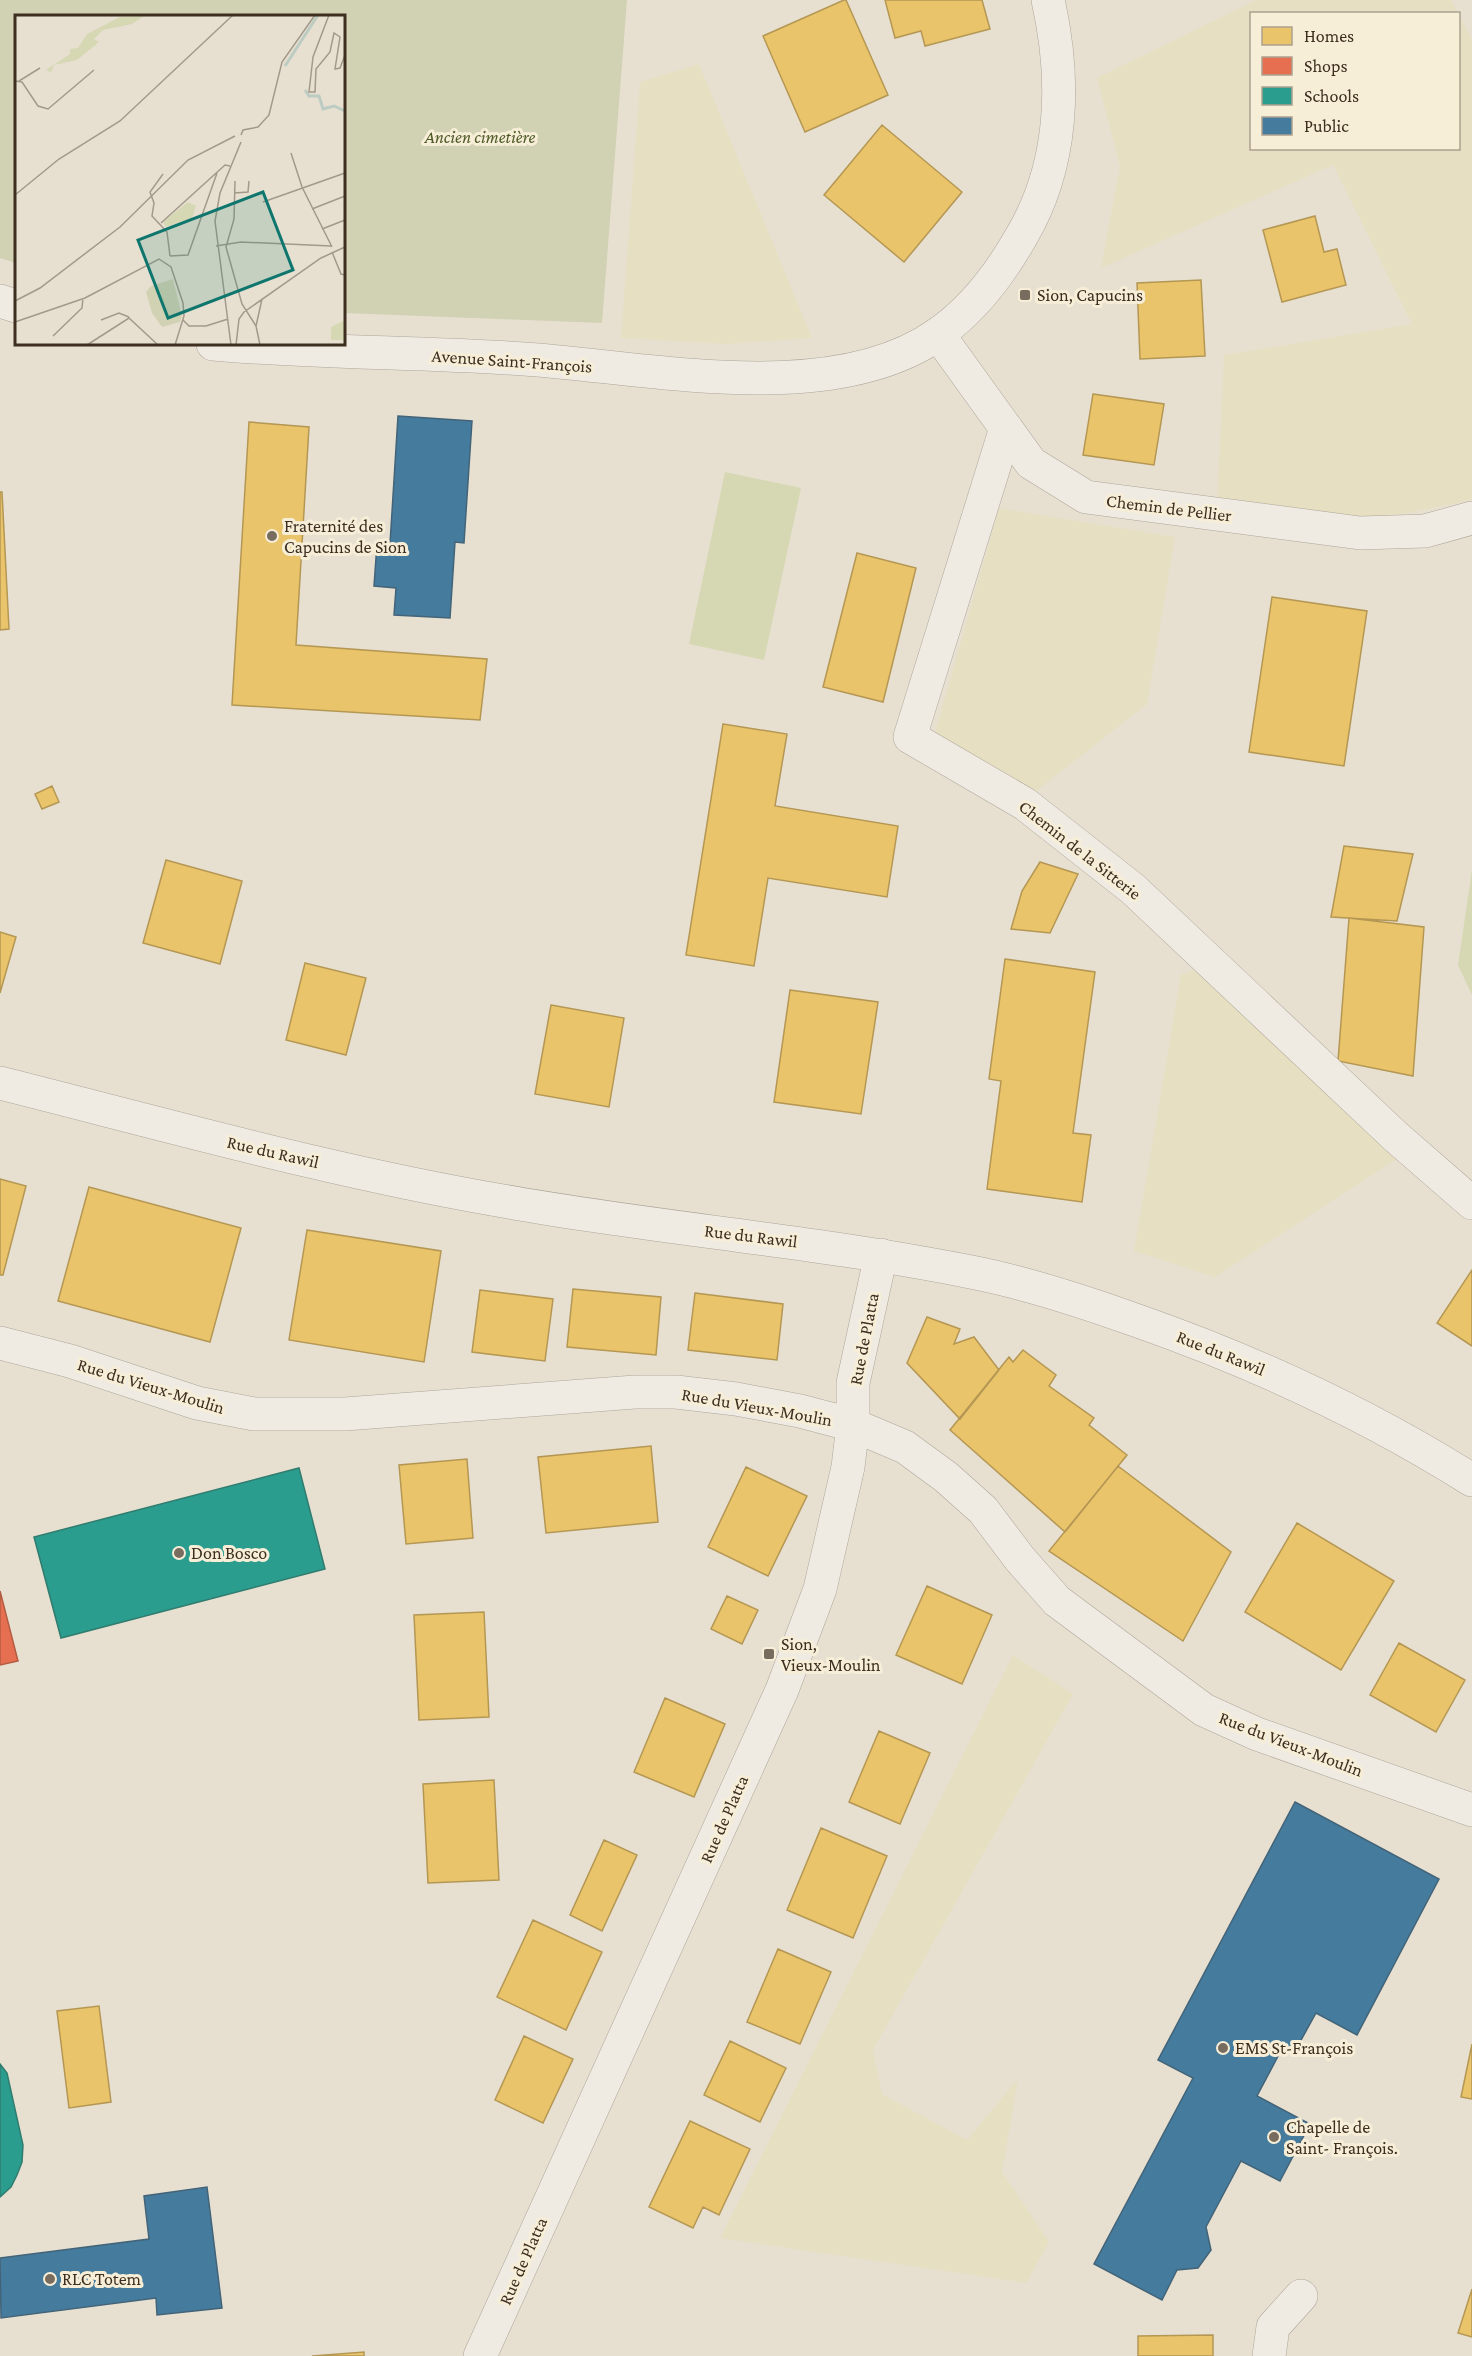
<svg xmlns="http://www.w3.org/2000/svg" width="1472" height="2356" viewBox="0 0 1472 2356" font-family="'Crimson Pro',serif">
<rect width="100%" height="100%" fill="#e7e0d1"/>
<!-- farmland -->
<path fill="#e6dfc2" d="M 1256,0 L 1451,0 L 1458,13 L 1252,14 L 1252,148 L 1458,148 L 1459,15 L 1472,40 L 1472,500 L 1372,520 L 1217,507 L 1224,355 L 1412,324 L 1333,165 L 1101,268 L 1120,166 L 1097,78 Z
M 699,64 L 812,338 L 726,344 L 621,338 L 640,82 Z
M 999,508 L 1175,537 L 1147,704 L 1035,792 L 934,736 Z
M 1208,967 L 1403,1155 L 1215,1277 L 1134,1251 L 1181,974 Z
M 1013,1655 L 1073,1694 L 873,2050 L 882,2094 L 967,2140 L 1018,2079 L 1002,2172 L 1049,2242 L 1026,2283 L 720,2238 Z"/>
<!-- green -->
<path fill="#d6d7b3" d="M 725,472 L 801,488 L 764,660 L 689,644 Z
M 1472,870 L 1472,995 L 1458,965 Z"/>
<!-- cemetery -->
<path fill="#d1d1b3" d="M 0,0 L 627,0 L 602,323 L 344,313 L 344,16 L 16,16 L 16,263 L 0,258 Z"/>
<!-- homes -->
<path fill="#e9c46a" stroke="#b59754" stroke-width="1.5" d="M 844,0 L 846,0 L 888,95 L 805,132 L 763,36 Z
M 885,0 L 982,0 L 990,29 L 925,46 L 921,31 L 895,38 Z
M 882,125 L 962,192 L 904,262 L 824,195 Z
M 1315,216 L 1324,252 L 1337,249 L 1346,285 L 1282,302 L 1263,230 Z
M 1201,280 L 1205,356 L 1140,359 L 1137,283 Z
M 1093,394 L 1164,404 L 1154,465 L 1083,455 Z
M 249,422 L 309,427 L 296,645 L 487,659 L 480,720 L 232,705 Z
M 0,492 L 2,492 L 9,629 L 0,630 Z
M 857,553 L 916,568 L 883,702 L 823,687 Z
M 1272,597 L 1367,611 L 1344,766 L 1249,752 Z
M 723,724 L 787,734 L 775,806 L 898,826 L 887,897 L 768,878 L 754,966 L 686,955 Z
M 52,786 L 59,802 L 42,809 L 35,794 Z
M 1344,846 L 1413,854 L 1397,921 L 1331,917 Z
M 166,860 L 242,881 L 220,964 L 143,943 Z
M 1040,862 L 1078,874 L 1050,933 L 1011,929 L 1022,891 Z
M 1349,918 L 1424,927 L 1413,1076 L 1338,1061 Z
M 0,932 L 16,937 L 0,993 Z
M 1005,959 L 1095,972 L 1073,1133 L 1091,1135 L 1082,1202 L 987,1189 L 1001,1081 L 989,1079 Z
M 305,963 L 366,978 L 346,1055 L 286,1040 Z
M 790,990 L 878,1002 L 861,1114 L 774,1102 Z
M 551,1005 L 624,1018 L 609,1107 L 535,1094 Z
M 0,1179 L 26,1186 L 3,1275 L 0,1275 Z
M 89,1187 L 241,1228 L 210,1342 L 58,1301 Z
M 307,1230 L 441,1251 L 424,1362 L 289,1340 Z
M 1472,1270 L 1472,1346 L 1437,1323 Z
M 573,1289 L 661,1297 L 656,1355 L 567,1347 Z
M 480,1290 L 553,1299 L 545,1361 L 472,1352 Z
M 695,1293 L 783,1304 L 777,1360 L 688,1350 Z
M 927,1317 L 960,1329 L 954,1344 L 974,1337 L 999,1370 L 960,1419 L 907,1363 Z
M 1023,1350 L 1056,1375 L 1049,1386 L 1094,1418 L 1089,1425 L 1127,1455 L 1065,1532 L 950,1430 L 1009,1357 L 1013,1362 Z
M 651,1446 L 658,1522 L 546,1533 L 538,1457 Z
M 467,1459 L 473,1538 L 406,1544 L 399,1465 Z
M 1118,1466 L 1231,1552 L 1183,1641 L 1049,1551 Z
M 746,1467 L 807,1496 L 768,1576 L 708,1547 Z
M 1297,1523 L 1394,1581 L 1341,1670 L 1245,1612 Z
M 927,1586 L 992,1615 L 962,1684 L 896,1655 Z
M 727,1596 L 758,1610 L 742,1644 L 711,1629 Z
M 484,1612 L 489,1717 L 419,1720 L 414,1615 Z
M 1399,1643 L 1465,1680 L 1436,1732 L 1370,1695 Z
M 665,1698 L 725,1724 L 694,1797 L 634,1772 Z
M 879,1731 L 930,1753 L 900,1824 L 849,1802 Z
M 494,1780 L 499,1880 L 428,1883 L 423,1784 Z
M 821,1828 L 887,1856 L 853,1938 L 787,1910 Z
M 604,1840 L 637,1855 L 602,1931 L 570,1915 Z
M 533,1920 L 602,1952 L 566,2030 L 497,1997 Z
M 778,1949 L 831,1972 L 800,2044 L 747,2022 Z
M 99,2006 L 111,2102 L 69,2108 L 57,2011 Z
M 524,2036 L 573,2059 L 543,2123 L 495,2100 Z
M 730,2041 L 786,2068 L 760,2122 L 704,2095 Z
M 1472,2044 L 1472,2099 L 1461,2097 Z
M 690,2121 L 750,2149 L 719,2215 L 703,2207 L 693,2228 L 649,2207 Z
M 1472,2289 L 1472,2337 L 1458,2333 Z
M 1213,2335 L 1213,2356 L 1138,2356 L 1138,2336 Z
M 364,2352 L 364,2356 L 312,2356 Z"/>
<!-- shops -->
<path fill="#e76f51" stroke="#b45c42" stroke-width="1.5" d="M 0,1591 L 18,1661 L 0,1665 Z"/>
<!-- schools -->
<path fill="#2a9d8f" stroke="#307c6e" stroke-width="1.5" d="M 299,1468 L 325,1569 L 61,1638 L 34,1537 Z
M 0,2064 L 7,2073 L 23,2145 L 22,2162 L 17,2175 L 11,2187 L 0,2197 Z"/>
<!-- public -->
<path fill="#457b9d" stroke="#436478" stroke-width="1.5" d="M 398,416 L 472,421 L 464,543 L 455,542 L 450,618 L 394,615 L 396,588 L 374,586 L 377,544 L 390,544 Z
M 1295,1802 L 1439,1879 L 1357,2035 L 1316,2013 L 1295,2051 L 1284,2045 L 1257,2096 L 1310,2124 L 1280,2181 L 1241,2161 L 1206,2227 L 1211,2250 L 1198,2268 L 1177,2270 L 1162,2300 L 1094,2264 L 1193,2078 L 1158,2060 Z
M 207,2187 L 222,2308 L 157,2315 L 156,2298 L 1,2318 L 0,2258 L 149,2239 L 144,2196 Z"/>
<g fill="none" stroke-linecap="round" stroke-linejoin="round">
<defs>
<path id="minor" d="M 938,334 L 1031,463 L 1086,497 L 1360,533 L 1425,531 L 1472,518
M 1006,428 L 910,737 L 1025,804 L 1133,889 L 1395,1136 L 1472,1203
M 0,1343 L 70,1361 L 197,1403 L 254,1414 L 345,1414 L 635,1392 L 676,1392 L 736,1399 L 800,1411 L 853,1425 L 905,1447 L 946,1477 L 983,1510 L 1020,1559 L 1057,1601 L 1204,1710 L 1257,1734 L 1472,1810
M 480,2356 L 782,1690 L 820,1589 L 848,1467 L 853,1425 L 853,1383 L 881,1255
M 1269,2356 L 1273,2327 L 1301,2296"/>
<path id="tertiary" d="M 0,301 L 16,306
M 213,344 C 316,353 420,352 524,359 C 646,367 832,409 938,334 C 974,309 1000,274 1021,237 C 1064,165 1066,80 1048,0
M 0,1083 C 167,1125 333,1172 503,1201 C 660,1229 819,1241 976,1273 C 1031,1284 1085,1302 1138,1321 C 1255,1362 1367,1414 1472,1480"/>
</defs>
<!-- minor casing -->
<use href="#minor" stroke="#ada599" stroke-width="34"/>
<!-- tertiary casing -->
<use href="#tertiary" stroke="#ada599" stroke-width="34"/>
<!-- minor -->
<use href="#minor" stroke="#efebe3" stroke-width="33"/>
<!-- tertiary -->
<use href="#tertiary" stroke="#efebe3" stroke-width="33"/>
</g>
<!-- markers -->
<g fill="#786c5e" stroke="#f7eed8" stroke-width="2">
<rect x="1019" y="289" width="12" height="12" rx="3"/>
<circle cx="272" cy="536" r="6"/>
<circle cx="179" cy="1553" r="6"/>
<rect x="763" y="1648" width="12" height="12" rx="3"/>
<circle cx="1223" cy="2048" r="6"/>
<circle cx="1274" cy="2137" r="6"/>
<circle cx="50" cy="2279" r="6"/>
</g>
<g text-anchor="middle" stroke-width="6" stroke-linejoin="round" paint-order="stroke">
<!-- park labels -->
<g font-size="18" font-style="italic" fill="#4d5a26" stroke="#f7eed8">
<text x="480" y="143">Ancien cimetière</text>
</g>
<!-- poi labels -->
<g font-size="18" fill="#3d2e20" stroke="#f7eed8" text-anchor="start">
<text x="1037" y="301">Sion, Capucins</text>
<text x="284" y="532">Fraternité des<tspan x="284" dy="21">Capucins de Sion</tspan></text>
<text x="191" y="1559">Don Bosco</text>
<text x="781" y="1650">Sion,<tspan x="781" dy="21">Vieux-Moulin</tspan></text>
<text x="1235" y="2054">EMS St-François</text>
<text x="1286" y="2133">Chapelle de<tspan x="1286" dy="21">Saint- François.</tspan></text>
<text x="62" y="2285">RLC Totem</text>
</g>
<!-- street labels -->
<g font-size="18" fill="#3d2e20" stroke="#f7eed8">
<text transform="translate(512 361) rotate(4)" y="6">Avenue Saint-François</text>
<text transform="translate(1169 508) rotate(7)" y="6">Chemin de Pellier</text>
<text transform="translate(1080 850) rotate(38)" y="6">Chemin de la Sitterie</text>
<text transform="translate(273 1152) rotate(13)" y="6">Rue du Rawil</text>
<text transform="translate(751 1236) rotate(7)" y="6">Rue du Rawil</text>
<text transform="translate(864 1339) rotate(-79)" y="6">Rue de Platta</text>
<text transform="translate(1221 1353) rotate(22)" y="6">Rue du Rawil</text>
<text transform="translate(151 1386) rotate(17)" y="6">Rue du Vieux-Moulin</text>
<text transform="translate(757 1407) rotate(10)" y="6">Rue du Vieux-Moulin</text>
<text transform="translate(1291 1744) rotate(21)" y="6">Rue du Vieux-Moulin</text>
<text transform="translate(724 1819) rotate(-66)" y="6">Rue de Platta</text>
<text transform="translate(523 2261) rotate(-66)" y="6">Rue de Platta</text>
</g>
</g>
<!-- overview -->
<g transform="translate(15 15)">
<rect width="330" height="330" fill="#e7e0d1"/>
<path d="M 129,1 L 117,9 L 88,15 L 79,24 L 84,27 L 62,45 L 39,50 L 36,57 L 31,55 L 55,39 L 55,34 L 63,33 L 72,19 L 105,2 ZM 173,187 L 181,191 L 177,203 L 151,212 L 148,207 ZM 330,305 L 330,325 L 316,325 L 316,312 Z" fill="#d6d7b3"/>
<path d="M 158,264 L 167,301 L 165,307 L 147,312 L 137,298 L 131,277 L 136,271 Z" fill="#d1d1b3"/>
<path fill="none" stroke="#bcccc2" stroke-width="3" d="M 270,51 L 303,0M 290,75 L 294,81 L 304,81 L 308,94 L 319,91 L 330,96"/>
<path fill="none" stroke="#a3998a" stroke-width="1.5" d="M 314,0 L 298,42 L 294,77 L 300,77 L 301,54 L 315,37 L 319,18 L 325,22 L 320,54 L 325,53 L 330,40M 0,66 L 7,67 L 23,91 L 33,94 L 79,55M 4,66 L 25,53M 226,120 L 228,115 L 243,112 L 254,100 L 267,47 L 300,0M 276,138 L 287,172 L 317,232M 148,159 L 135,177 L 139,188 L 137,201 L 152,217 L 155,241M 220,166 L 219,204 L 211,232 L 227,289 L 241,311M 219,178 L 233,177 L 234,166M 0,180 L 44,144 L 105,106 L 218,0M 248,187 L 330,158M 297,194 L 330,181M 146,208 L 210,150 L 215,151M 307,214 L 330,205M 201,231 L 226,227 L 316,231M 317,237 L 326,259 L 330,260M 155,241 L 173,240 L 202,158M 0,286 L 25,273 L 105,212 L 173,145 L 220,121M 86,305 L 104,298 L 114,302M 168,305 L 174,311 L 191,311 L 213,304M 0,307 L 70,283 L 144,244 L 156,252 L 168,288 L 169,301 L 160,330M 38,321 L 67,293 L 68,283M 72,330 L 114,303 L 143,330M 216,330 L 200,206 L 205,178 L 226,127M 221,330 L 224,304 L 229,297 L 306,243 L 330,232M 245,330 L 241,311 L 247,284"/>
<path fill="#0f766e" fill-opacity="0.15" stroke="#0f766e" stroke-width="3" d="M 248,177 L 278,255 L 153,303 L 123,225 Z"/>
<rect width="330" height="330" fill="none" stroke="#3d2e20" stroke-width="3"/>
</g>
<!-- legend -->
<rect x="1250" y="12" width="210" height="138" fill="#f7eed8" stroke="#ada18e" stroke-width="1.5"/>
<rect x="1262" y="27" width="30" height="18" fill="#e9c46a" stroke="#ada18e" stroke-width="1.5"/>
<text x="1304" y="42" font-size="18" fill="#3d2e20">Homes</text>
<rect x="1262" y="57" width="30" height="18" fill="#e76f51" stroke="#ada18e" stroke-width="1.5"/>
<text x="1304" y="72" font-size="18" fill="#3d2e20">Shops</text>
<rect x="1262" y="87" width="30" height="18" fill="#2a9d8f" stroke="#ada18e" stroke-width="1.5"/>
<text x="1304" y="102" font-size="18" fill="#3d2e20">Schools</text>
<rect x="1262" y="117" width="30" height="18" fill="#457b9d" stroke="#ada18e" stroke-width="1.5"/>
<text x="1304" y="132" font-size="18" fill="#3d2e20">Public</text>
</svg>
